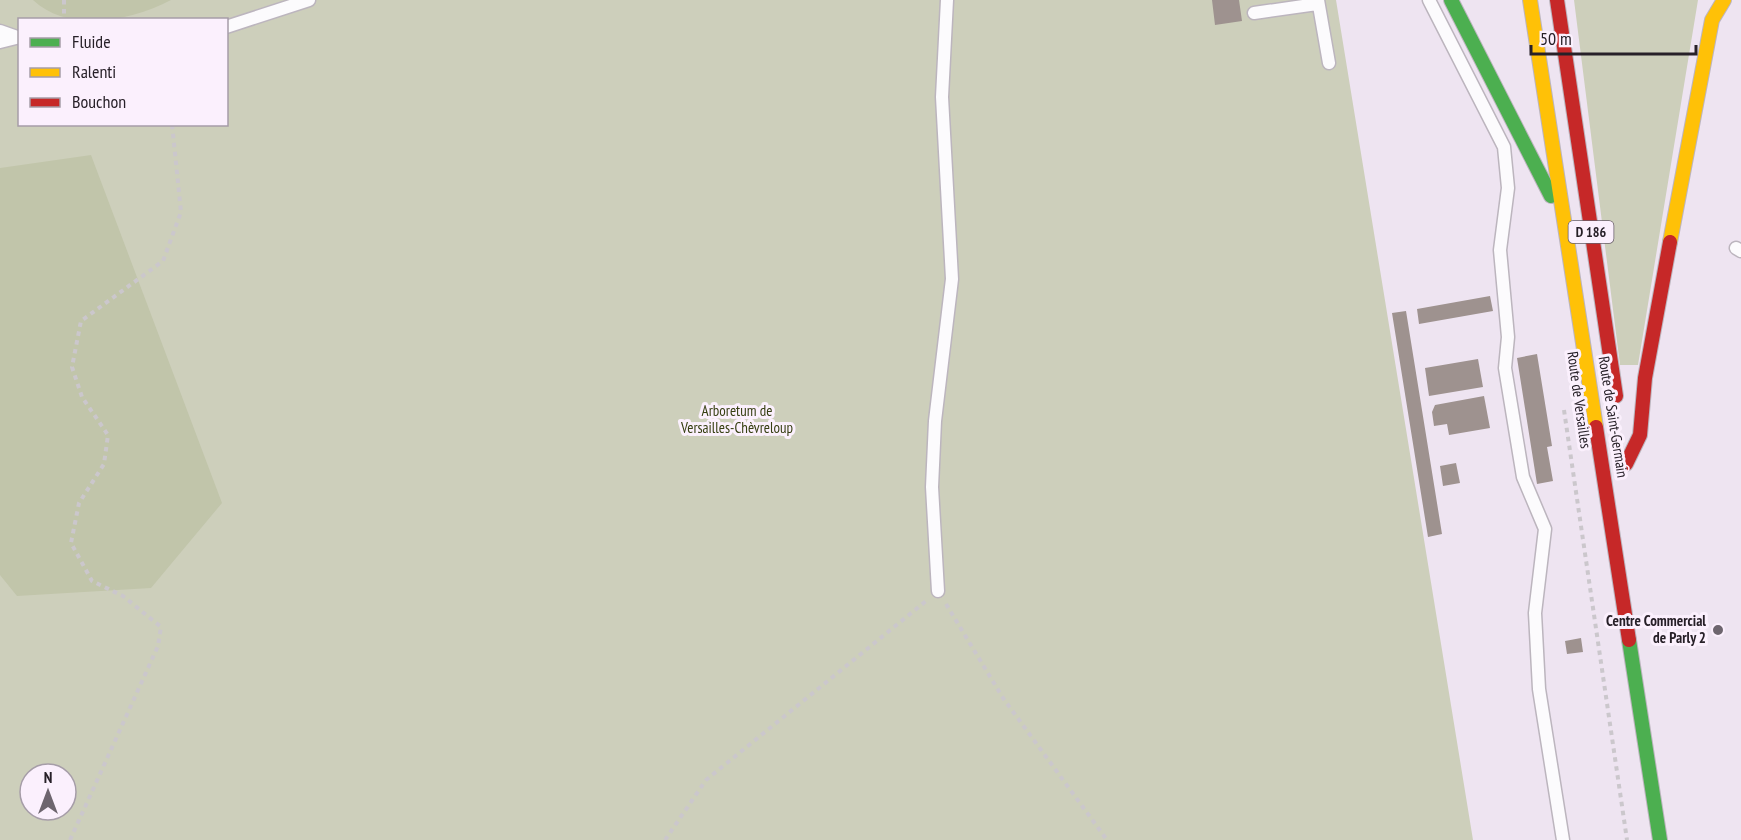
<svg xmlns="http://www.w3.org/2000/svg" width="1741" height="840" viewBox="0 0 1741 840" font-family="'PT Sans Narrow',sans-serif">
<rect width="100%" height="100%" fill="#eee4f1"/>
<!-- green -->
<path fill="#cdcfbb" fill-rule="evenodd" d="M 0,0 L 1336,0 L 1473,840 L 0,840 ZM 20,20 L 226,20 L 226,124 L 20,124 ZM 30,774 L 66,774 L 66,810 L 30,810 Z
M 1574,0 L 1698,0 L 1638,365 L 1620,365 Z"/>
<!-- forest -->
<path fill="#c1c5aa" d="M 33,0 L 171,0 C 131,21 69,34 33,0 Z
M 91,155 L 222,503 L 151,588 L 17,596 L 0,575 L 0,168 Z"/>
<!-- building -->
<path fill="#9e928f" d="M 1212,0 L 1239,0 L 1242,21 L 1215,25 Z
M 1490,296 L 1493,311 L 1419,324 L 1417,309 Z
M 1406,311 L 1442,534 L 1428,537 L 1392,313 Z
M 1537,354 L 1552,446 L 1547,447 L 1553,481 L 1537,484 L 1517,358 Z
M 1478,359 L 1483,387 L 1429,396 L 1425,368 Z
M 1484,396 L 1490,428 L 1449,435 L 1447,424 L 1434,426 L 1432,412 L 1435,405 Z
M 1456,463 L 1460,483 L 1443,486 L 1440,466 Z
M 1581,638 L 1583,652 L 1567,654 L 1565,641 Z"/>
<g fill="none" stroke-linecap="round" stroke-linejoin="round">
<defs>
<path id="lane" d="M 1318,0 L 1329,63
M 1429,0 L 1504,147 L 1508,188 L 1500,250 L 1508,337 L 1505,368 L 1523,477 L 1545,529 L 1535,613 L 1539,689 L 1563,840
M 1254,13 L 1317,4
M 226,27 L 309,0
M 0,31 L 17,37
M 0,42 L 20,37
M 1736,248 L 1741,251
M 938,591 L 932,487 L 935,421 L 952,279 L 942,97 L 947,0"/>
<path id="fast" d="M 1451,0 L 1551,196
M 1629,640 L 1660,840"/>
<path id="slow" d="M 1530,0 L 1596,427
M 1670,242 L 1712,20 L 1724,0"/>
<path id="jam" d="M 1557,0 L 1616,396
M 1596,427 L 1629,640
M 1626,464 L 1640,435 L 1645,378 L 1670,242"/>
</defs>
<!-- lane casing -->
<use href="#lane" stroke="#bcb5be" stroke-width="15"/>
<!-- fast casing -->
<use href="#fast" stroke="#bcb5be" stroke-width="16"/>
<!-- slow casing -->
<use href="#slow" stroke="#bcb5be" stroke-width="16"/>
<!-- jam casing -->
<use href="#jam" stroke="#bcb5be" stroke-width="16"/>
<!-- path -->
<path stroke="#cbc7cc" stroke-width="4" stroke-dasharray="4.5 4.5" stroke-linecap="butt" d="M 64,0 L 64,20
M 1564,410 L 1627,840
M 946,604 L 1003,698 L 1107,840
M 70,840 L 158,646 L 161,627 L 123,596 L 92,581 L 71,543 L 79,503 L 104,464 L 108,435 L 82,397 L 72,367 L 81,321 L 163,261 L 181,212 L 172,124
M 665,840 L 706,780 L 926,601"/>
<!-- lane -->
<use href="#lane" stroke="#fcfbfd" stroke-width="12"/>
<!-- fast -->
<use href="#fast" stroke="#4caf50" stroke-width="14"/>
<!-- slow -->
<use href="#slow" stroke="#ffc107" stroke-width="14"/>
<!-- jam -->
<use href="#jam" stroke="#c62828" stroke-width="14"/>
</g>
<!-- markers -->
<circle fill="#6d656e" stroke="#fbf0fd" stroke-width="2" cx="1718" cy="630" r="6"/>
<g text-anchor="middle" stroke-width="6" stroke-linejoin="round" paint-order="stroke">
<!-- shield labels -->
<rect fill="#fbf0fd" stroke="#675e68" stroke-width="1.5" x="1568.5" y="221" width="45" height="22" rx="4.5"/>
<g font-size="14" font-weight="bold" fill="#272028">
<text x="1591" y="237">D 186</text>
</g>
<!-- street labels -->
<g font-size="15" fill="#272028" stroke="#fbf0fd">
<text transform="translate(1579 400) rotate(82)" y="5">Route de Versailles</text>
<text transform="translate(1613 417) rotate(81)" y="5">Route de Saint-Germain</text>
</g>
<!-- park labels -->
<g font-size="15" fill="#363f12" stroke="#fbf0fd">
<text x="737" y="416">Arboretum de<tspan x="737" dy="17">Versailles-Chèvreloup</tspan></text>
</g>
<!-- poi labels -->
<g font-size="15" font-weight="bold" fill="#272028" stroke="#fbf0fd" text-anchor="end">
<text x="1706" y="626">Centre Commercial<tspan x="1706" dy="17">de Parly 2</tspan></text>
</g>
</g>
<!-- legend -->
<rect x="18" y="18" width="210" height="108" fill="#fbf0fd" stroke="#a69da8" stroke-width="1.5"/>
<rect x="30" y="38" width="30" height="9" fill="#4caf50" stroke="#a69da8" stroke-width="1.5"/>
<text x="72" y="48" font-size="18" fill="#272028">Fluide</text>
<rect x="30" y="68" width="30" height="9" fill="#ffc107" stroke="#a69da8" stroke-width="1.5"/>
<text x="72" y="78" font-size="18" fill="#272028">Ralenti</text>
<rect x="30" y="98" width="30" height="9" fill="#c62828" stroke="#a69da8" stroke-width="1.5"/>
<text x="72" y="108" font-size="18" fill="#272028">Bouchon</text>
<!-- north arrow -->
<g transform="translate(48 792)"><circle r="28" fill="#fbf0fd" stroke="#a69da8" stroke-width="1.5"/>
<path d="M0-4.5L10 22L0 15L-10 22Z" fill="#6d656e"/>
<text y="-9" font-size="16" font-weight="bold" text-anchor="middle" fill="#272028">N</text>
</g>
<!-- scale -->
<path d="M1531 45v9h165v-9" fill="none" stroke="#272028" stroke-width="3"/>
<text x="1540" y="45" font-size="18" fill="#272028" stroke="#fbf0fd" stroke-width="4.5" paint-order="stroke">50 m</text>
</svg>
